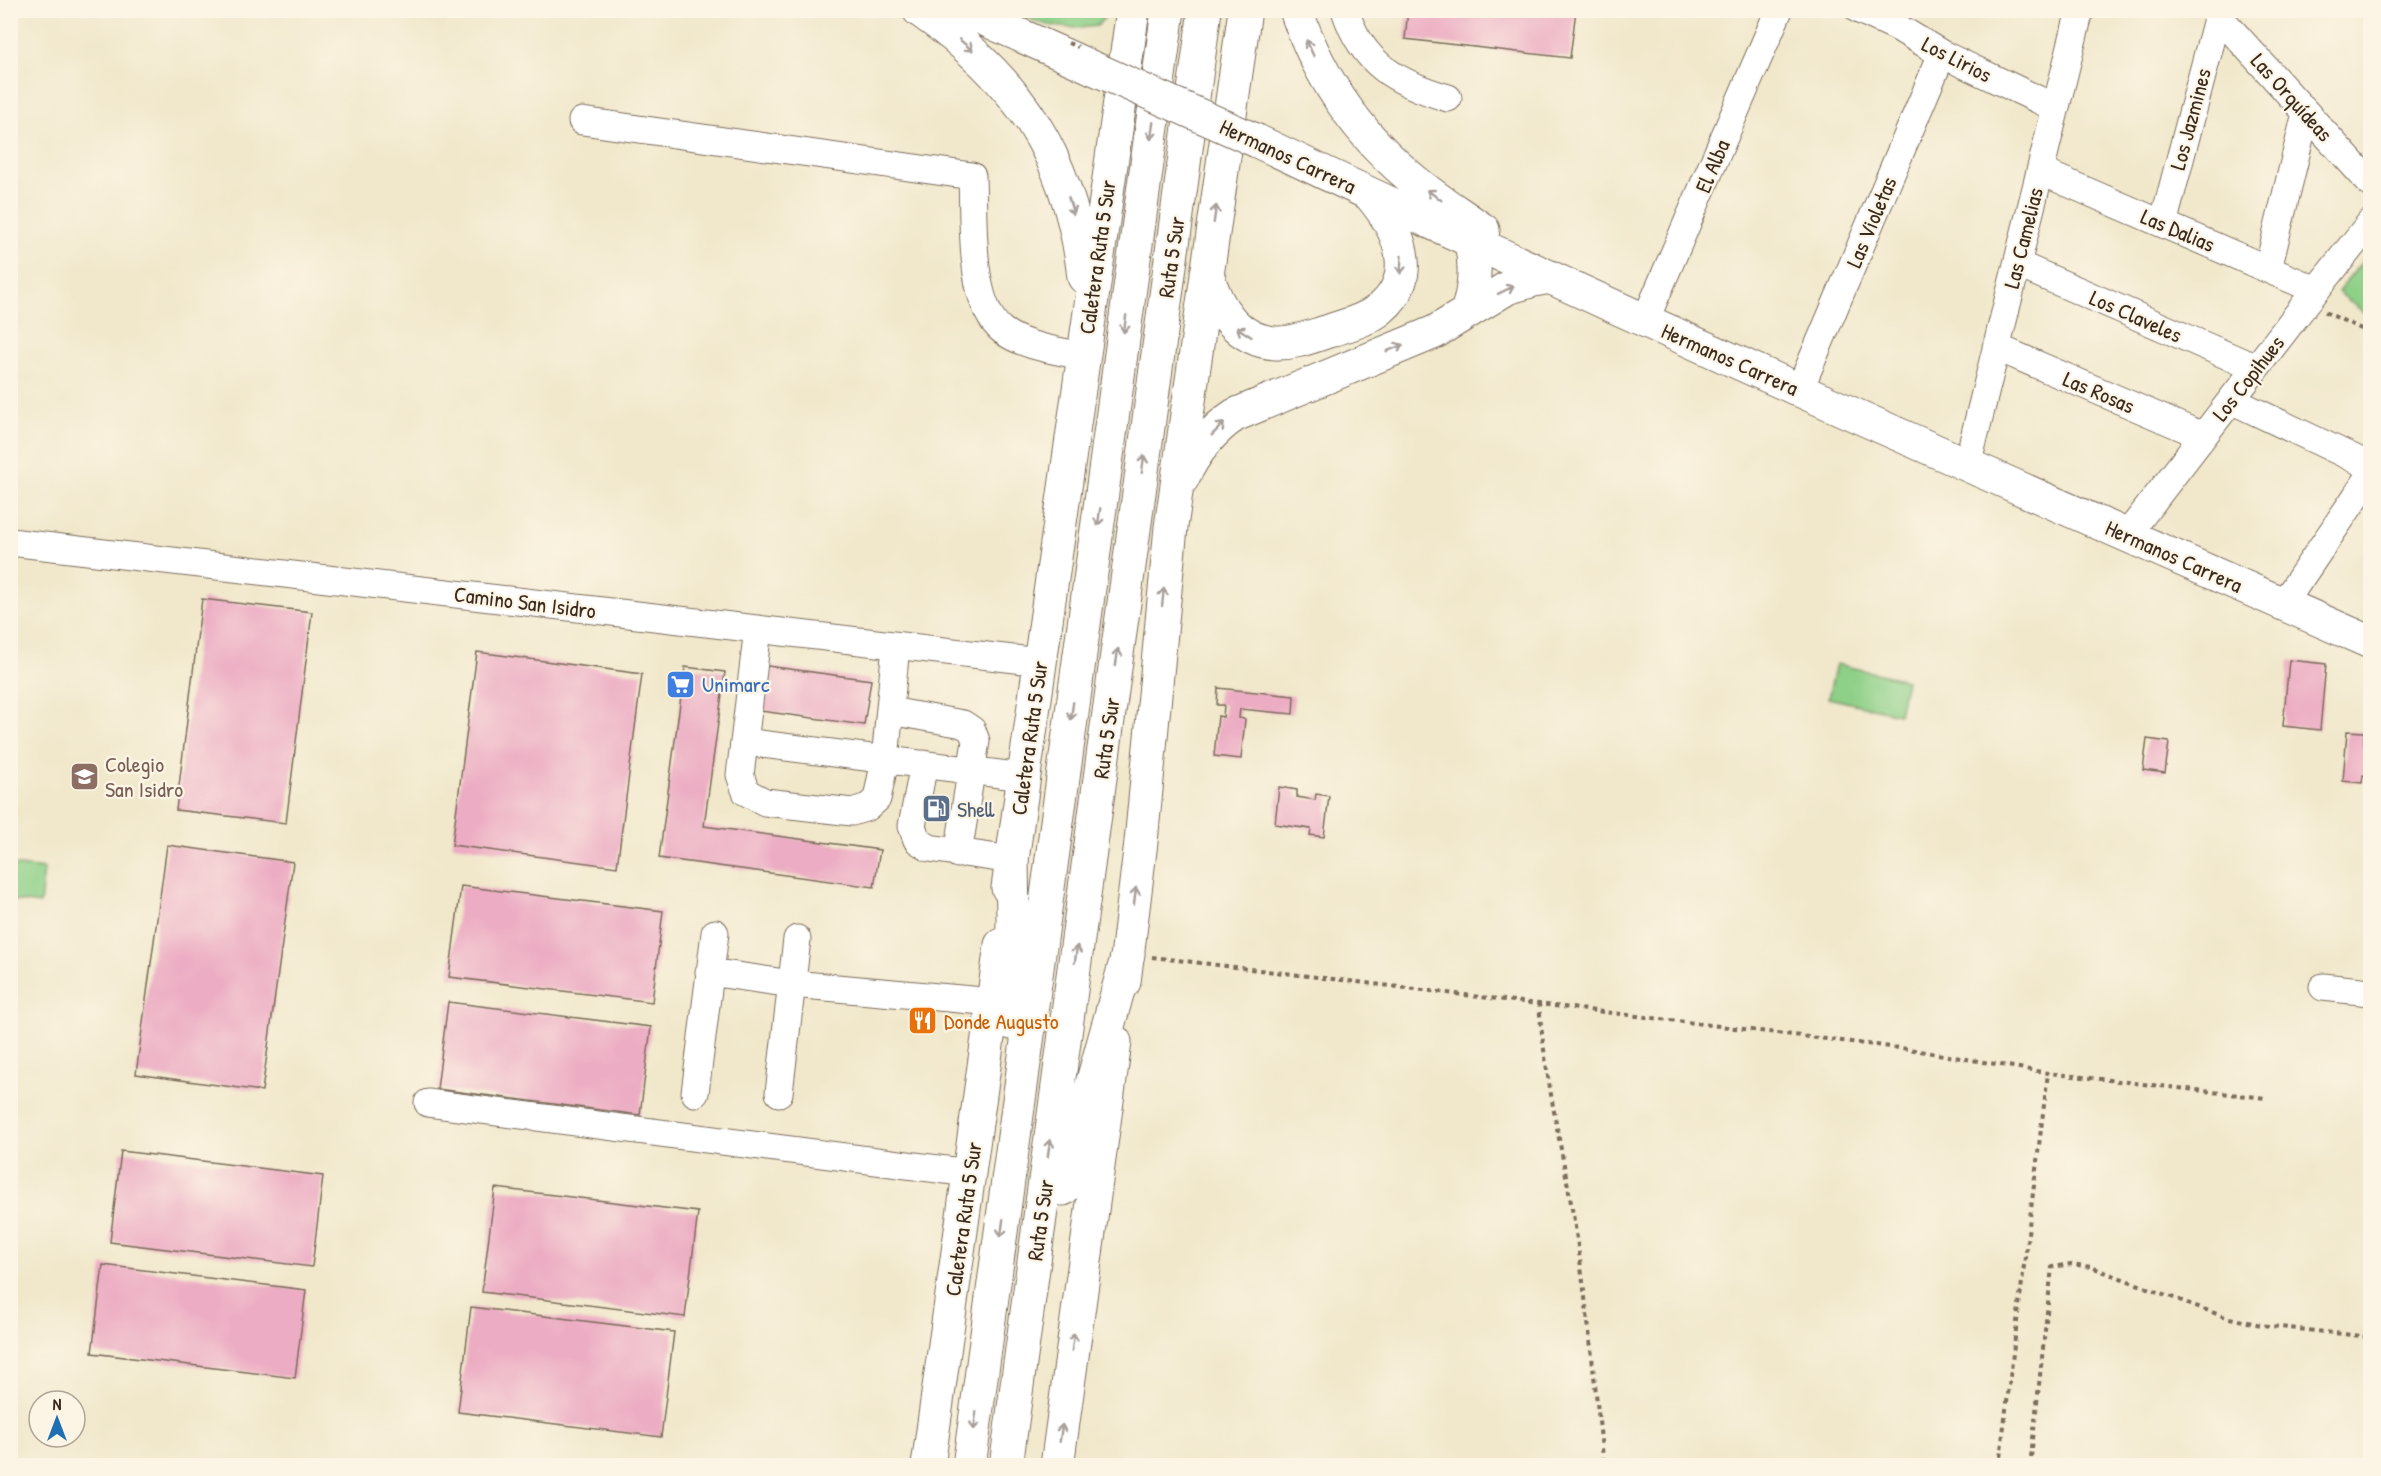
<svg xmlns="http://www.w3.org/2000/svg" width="2381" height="1476" viewBox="0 0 2381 1476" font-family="'Patrick Hand',sans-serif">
<rect width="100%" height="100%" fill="#fcf5e5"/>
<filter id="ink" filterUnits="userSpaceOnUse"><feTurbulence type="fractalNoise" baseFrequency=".0167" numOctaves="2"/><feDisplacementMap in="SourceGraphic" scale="12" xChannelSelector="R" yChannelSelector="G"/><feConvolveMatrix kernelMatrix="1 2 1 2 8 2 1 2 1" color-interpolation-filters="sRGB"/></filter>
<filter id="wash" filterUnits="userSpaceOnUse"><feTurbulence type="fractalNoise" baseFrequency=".008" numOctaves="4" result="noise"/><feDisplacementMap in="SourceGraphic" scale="24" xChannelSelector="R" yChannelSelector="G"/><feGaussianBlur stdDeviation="1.35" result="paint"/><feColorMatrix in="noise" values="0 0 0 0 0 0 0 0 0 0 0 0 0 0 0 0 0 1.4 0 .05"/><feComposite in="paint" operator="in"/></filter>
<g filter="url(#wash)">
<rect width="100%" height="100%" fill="#f1e8cc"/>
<!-- green -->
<path fill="#8ed088" stroke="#647d53" stroke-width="1.5" d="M 1016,11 L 1110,11 L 1097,26 C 1068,30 1040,28 1016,11 Z
M 2370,252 L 2370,317 L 2338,292 Z
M 1836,664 L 1906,680 L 1899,714 L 1828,698 Z
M 11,865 L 44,869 L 40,904 L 11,900 Z"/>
<g id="blocks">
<!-- building -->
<path fill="#ecacc3" d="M 1408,10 L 1576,10 L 1570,58 L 1405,39 Z
M 202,599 L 312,612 L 286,823 L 176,810 Z
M 477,652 L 642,674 L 617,867 L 452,845 Z
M 2289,660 L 2326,664 L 2320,730 L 2283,726 Z
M 760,665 L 871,680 L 864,725 L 754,710 Z
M 685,667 L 725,672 L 704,826 L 880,850 L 874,887 L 659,858 Z
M 1218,688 L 1294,696 L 1293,714 L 1240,709 L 1239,718 L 1245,719 L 1241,759 L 1214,756 L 1218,716 L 1223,717 L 1224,705 L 1217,705 Z
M 2347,731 L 2364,732 L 2364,746 L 2370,747 L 2370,776 L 2363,775 L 2362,783 L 2343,781 Z
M 2147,739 L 2169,742 L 2165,773 L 2143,770 Z
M 1279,787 L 1297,790 L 1297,797 L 1315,800 L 1316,794 L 1329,796 L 1324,837 L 1310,835 L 1311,829 L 1275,824 Z
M 167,845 L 293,862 L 262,1091 L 136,1074 Z
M 461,886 L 663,911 L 652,1002 L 449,977 Z
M 448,1002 L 651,1027 L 640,1115 L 437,1089 Z
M 121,1151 L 323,1176 L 312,1267 L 110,1242 Z
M 495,1188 L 698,1212 L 685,1317 L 482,1292 Z
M 103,1265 L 306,1290 L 295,1378 L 92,1353 Z
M 471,1307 L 674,1332 L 661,1437 L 458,1412 Z"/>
</g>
</g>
<g filter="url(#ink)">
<use href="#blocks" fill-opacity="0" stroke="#7b6c5b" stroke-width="1.5"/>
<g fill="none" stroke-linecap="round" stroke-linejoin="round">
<defs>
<path id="minor" d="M 1345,10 C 1362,64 1397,83 1448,98
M 1859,10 L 1897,27 L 1942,54 L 2056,108
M 2213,10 L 2370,183
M 582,121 L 972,176 C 974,217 968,305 1003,331 C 1025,347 1056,350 1082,356
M 2040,171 L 2316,290
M 2163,224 L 2218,15
M 2017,264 L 2256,368
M 2268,269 L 2306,113
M 1645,321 L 1779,10
M 1996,347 L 2203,436
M 1799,391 L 1942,54
M 2231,400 L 2370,466
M 1967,466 L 2080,10
M 2127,535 L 2306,303 L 2370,223
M 10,542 L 1040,662
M 2283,604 L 2370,476
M 758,629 L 740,775 L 746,792 L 765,802 L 852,812 L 868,807 L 877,799 L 885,760 L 896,646
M 890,711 L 963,724 L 972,730 L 976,741 L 958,854
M 745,742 L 1024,777
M 924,764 L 912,826 L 917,840 L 929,848 L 1012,860
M 709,972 L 792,984 L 994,1002
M 2323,987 L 2370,992
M 695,1093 L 715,933
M 779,1093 L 797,939
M 428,1103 L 969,1173"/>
<path id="major" d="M 919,10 C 1018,79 1070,155 1084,277
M 964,10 L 1093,68
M 1296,10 C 1321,84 1367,146 1430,193 C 1447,206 1465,217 1483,230
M 1257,141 C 1625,315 1997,479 2370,642
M 1207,273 C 1216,307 1237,341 1276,343 C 1294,344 1312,336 1329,331 C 1346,325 1365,321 1380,309 C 1421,276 1398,228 1371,196
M 1467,312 C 1475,288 1477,265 1470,240
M 1182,479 C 1194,454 1212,430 1235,415 L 1435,332 L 1507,288 L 1534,280 L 1550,277
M 1008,888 L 1133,10
M 1124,982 L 1141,842 L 1171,527 L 1245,10
M 928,1466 L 1001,945
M 1057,1466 L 1115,1042"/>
<path id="highway" d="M 1011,1023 L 1013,919 L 1012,860
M 1063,1189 L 1128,954
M 969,1466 L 1168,10
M 1006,1466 L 1205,10"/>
</defs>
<!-- minor casing -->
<use href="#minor" stroke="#7b6c5b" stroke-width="29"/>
<!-- major casing -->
<use href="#major" stroke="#7b6c5b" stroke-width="35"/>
<!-- highway casing -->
<use href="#highway" stroke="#7b6c5b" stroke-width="35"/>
<!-- path -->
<path stroke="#7b6c5b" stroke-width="4" stroke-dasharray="4.5 4.5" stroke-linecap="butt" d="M 2325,312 L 2370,333
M 1152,957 L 1908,1049 L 2048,1073 L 2265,1098
M 1539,1003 C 1545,1081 1564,1156 1576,1233 C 1588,1310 1595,1388 1604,1466
M 1999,1466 L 2048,1073
M 2030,1466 L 2052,1267 L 2071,1264 L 2091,1267 L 2225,1317 L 2261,1325 L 2370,1337"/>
<!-- minor -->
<use href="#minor" stroke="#fff" stroke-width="27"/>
<!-- major -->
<use href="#major" stroke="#fff" stroke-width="33"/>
<!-- highway -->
<use href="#highway" stroke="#fff" stroke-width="33"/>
<defs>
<path id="major-bridge" d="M 1093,68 L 1257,141"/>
</defs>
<!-- major-bridge casing -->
<use href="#major-bridge" stroke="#7b6c5b" stroke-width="35" stroke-linecap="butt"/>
<!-- path-bridge -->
<path stroke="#7b6c5b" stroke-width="4" stroke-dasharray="4.5 4.5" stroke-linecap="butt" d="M 1068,43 L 1078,47"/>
<!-- major-bridge -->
<use href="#major-bridge" stroke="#fff" stroke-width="33"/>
</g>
<!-- one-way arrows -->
<defs><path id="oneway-shaft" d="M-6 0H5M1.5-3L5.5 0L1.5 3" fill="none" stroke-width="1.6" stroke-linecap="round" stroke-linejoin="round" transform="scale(1.5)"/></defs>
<g stroke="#a79f9a">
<use href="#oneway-shaft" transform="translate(966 45) rotate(40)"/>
<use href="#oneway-shaft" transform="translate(1310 48) rotate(-114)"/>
<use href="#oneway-shaft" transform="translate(1152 131) rotate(98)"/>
<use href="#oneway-shaft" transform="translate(1434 195) rotate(-145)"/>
<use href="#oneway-shaft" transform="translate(1071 206) rotate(73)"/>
<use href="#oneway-shaft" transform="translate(1215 214) rotate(-82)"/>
<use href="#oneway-shaft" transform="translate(1401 265) rotate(93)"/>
<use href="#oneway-shaft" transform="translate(1506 290) rotate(-26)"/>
<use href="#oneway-shaft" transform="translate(1125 324) rotate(98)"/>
<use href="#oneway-shaft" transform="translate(1244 332) rotate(-147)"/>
<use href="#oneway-shaft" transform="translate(1395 348) rotate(-22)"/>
<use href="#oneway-shaft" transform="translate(1218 429) rotate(-45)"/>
<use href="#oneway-shaft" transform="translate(1143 464) rotate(-82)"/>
<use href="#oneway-shaft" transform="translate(1099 517) rotate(98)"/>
<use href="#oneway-shaft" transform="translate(1163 597) rotate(-84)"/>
<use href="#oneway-shaft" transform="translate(1117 657) rotate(-82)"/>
<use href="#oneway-shaft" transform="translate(1072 711) rotate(98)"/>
<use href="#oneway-shaft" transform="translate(1135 896) rotate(-83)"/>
<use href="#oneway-shaft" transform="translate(1076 954) rotate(-82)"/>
<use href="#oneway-shaft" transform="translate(1049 1148) rotate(-82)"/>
<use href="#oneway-shaft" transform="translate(1002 1228) rotate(98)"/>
<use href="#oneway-shaft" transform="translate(1073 1342) rotate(-82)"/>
<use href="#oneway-shaft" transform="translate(975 1421) rotate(98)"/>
<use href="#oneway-shaft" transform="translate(1061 1433) rotate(-82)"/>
</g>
</g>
<!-- icons -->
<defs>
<symbol id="supermarket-square" viewBox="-11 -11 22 22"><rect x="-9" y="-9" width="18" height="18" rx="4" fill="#3f7fe0" stroke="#fcf5e5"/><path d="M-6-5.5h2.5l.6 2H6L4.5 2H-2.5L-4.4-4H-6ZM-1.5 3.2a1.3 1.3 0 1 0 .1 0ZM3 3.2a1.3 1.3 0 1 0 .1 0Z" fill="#fff"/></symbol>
<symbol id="school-square" viewBox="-11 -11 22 22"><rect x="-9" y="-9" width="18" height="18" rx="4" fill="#8d6e63" stroke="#fcf5e5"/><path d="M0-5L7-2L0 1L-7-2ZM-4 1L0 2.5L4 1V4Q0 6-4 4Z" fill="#fff"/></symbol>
<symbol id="fuel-square" viewBox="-11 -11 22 22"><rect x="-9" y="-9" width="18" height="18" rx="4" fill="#5c6f8a" stroke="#fcf5e5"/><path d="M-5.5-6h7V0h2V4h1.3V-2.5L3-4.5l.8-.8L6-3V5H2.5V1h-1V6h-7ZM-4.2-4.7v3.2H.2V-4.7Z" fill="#fff"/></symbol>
<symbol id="restaurant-square" viewBox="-11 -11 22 22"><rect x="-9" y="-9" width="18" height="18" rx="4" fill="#e8710a" stroke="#fcf5e5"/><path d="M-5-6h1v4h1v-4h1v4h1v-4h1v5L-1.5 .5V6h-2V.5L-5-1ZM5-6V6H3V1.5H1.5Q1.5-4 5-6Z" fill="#fff"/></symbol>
</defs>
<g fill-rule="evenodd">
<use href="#supermarket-square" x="664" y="668" width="33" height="33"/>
<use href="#school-square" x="68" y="760" width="33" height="33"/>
<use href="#fuel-square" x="920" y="792" width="33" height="33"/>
<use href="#restaurant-square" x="906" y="1004" width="33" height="33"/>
</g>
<g text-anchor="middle" stroke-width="4.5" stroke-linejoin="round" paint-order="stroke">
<!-- street labels -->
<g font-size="22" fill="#3b2a1e" stroke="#fcf5e5">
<text transform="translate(1957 59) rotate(27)" y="8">Los Lirios</text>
<text transform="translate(2292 97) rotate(48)" y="8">Las Orquídeas</text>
<text transform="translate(2190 119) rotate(-75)" y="8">Los Jazmines</text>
<text transform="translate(1288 156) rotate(25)" y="8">Hermanos Carrera</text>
<text transform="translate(1712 166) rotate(-67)" y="8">El Alba</text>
<text transform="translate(1871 222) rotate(-67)" y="8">Las Violetas</text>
<text transform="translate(2178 230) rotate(23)" y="8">Las Dalias</text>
<text transform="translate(2023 238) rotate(-76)" y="8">Las Camelias</text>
<text transform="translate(1097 257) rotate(-82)" y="8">Caletera Ruta 5 Sur</text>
<text transform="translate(1171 257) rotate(-82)" y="8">Ruta 5 Sur</text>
<text transform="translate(2136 316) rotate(24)" y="8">Los Claveles</text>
<text transform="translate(1730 359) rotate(24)" y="8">Hermanos Carrera</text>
<text transform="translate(2248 378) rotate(-52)" y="8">Los Copihues</text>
<text transform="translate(2099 392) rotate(23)" y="8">Las Rosas</text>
<text transform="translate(2174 556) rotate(24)" y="8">Hermanos Carrera</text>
<text transform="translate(525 602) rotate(7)" y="8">Camino San Isidro</text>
<text transform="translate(1029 738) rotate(-82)" y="8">Caletera Ruta 5 Sur</text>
<text transform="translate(1106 738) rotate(-82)" y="8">Ruta 5 Sur</text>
<text transform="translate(963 1219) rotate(-82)" y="8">Caletera Ruta 5 Sur</text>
<text transform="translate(1040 1220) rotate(-82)" y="8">Ruta 5 Sur</text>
</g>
<!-- shop labels -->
<g font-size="22" fill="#366cbe" stroke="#fcf5e5" text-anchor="start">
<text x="702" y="692">Unimarc</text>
</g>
<!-- education labels -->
<g font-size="22" fill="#785e54" stroke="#fcf5e5" text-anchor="start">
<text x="105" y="772">Colegio<tspan x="105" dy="25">San Isidro</tspan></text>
</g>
<!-- service labels -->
<g font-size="22" fill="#4e5e75" stroke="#fcf5e5" text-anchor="start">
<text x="957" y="817">Shell</text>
</g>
<!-- food labels -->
<g font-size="22" fill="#c56008" stroke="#fcf5e5" text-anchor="start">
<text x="944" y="1029">Donde Augusto</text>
</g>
</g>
<!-- margin -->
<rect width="2381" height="1476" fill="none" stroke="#fcf5e5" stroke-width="36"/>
<!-- north arrow -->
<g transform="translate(57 1419)"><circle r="28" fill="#fcf5e5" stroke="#afa495" stroke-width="1.5"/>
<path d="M0-4.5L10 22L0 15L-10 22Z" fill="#1f6fb2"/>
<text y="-9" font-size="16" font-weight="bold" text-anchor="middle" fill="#3b2a1e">N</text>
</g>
</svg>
